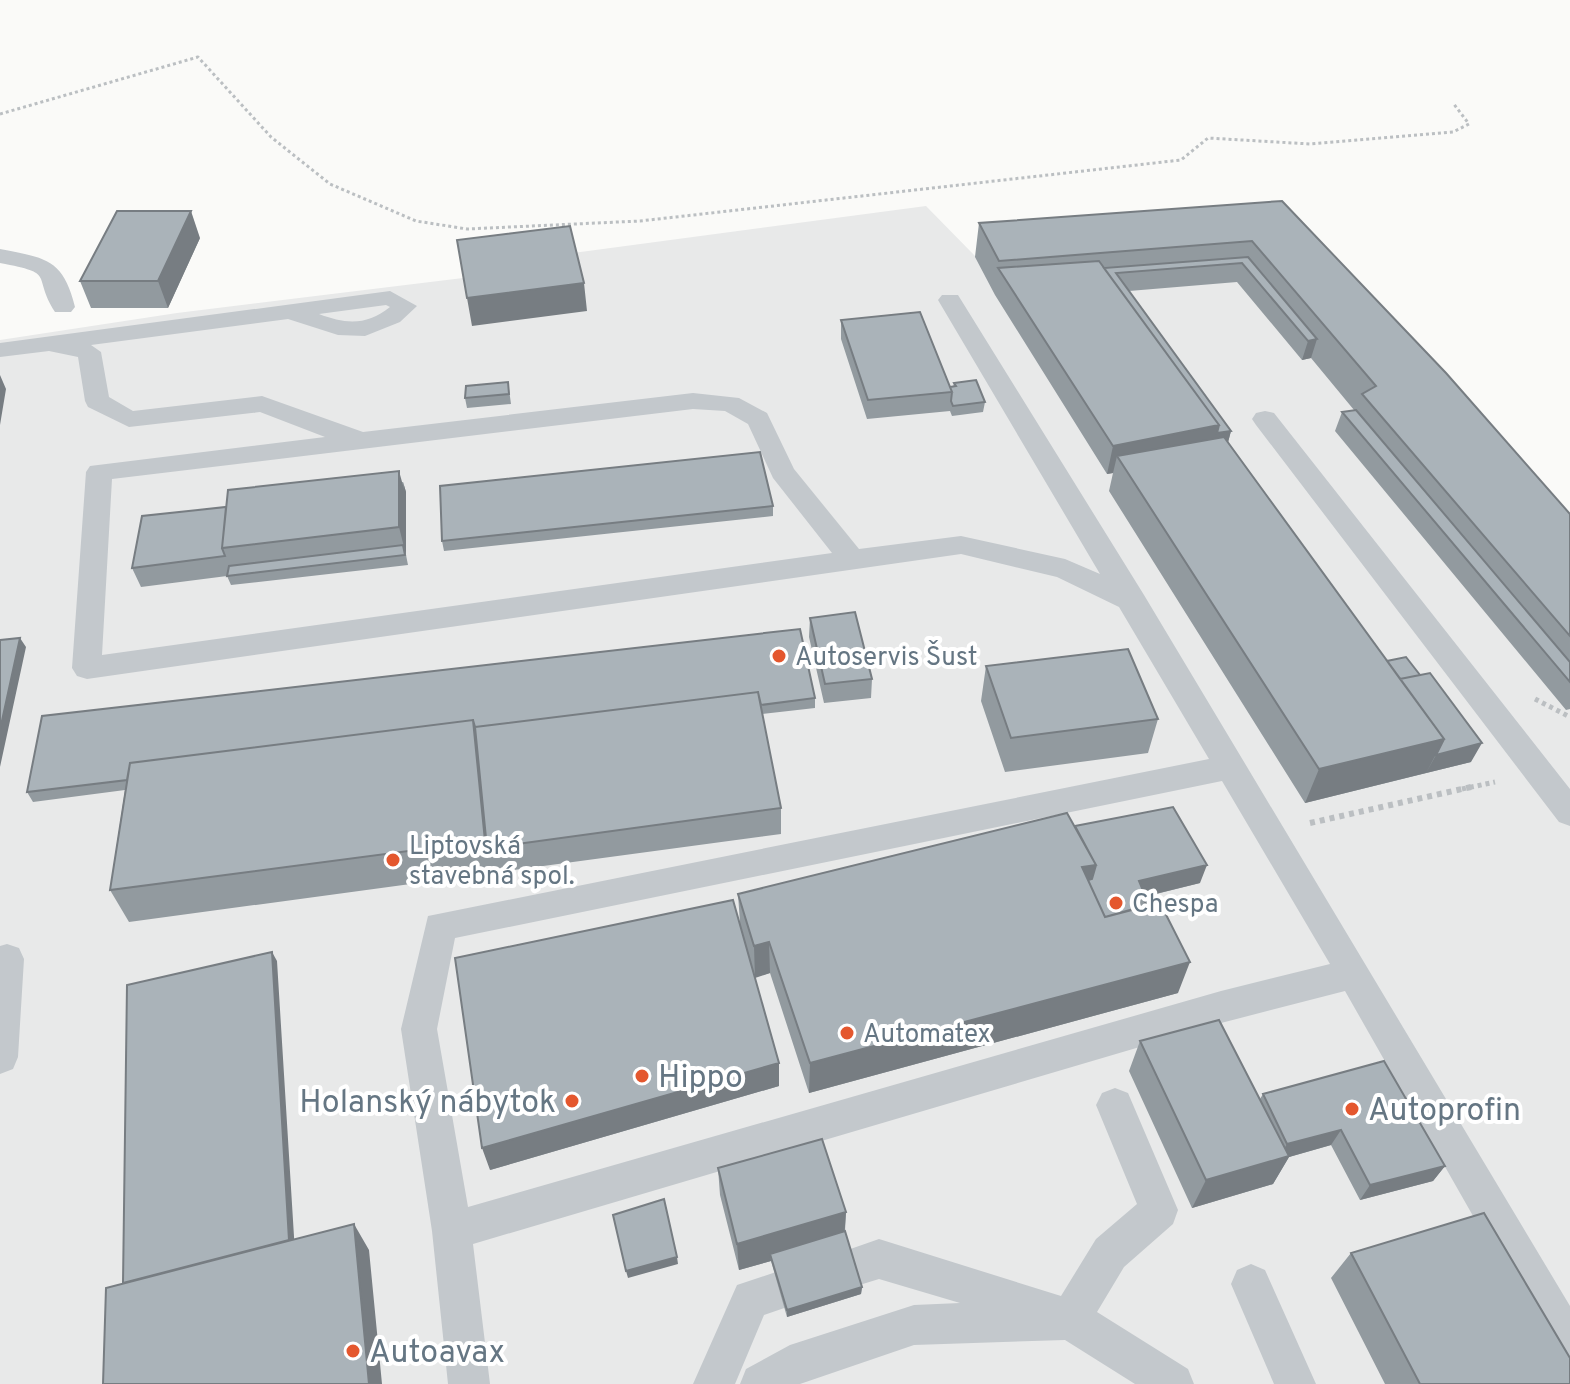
<svg xmlns="http://www.w3.org/2000/svg" width="1570" height="1384" viewBox="0 0 1570 1384" font-family="Overpass,sans-serif">
<rect width="100%" height="100%" fill="#fafaf8"/>
<!-- built -->
<path fill="#e8e9e9" d="M 926,206 L 976,257 L 1273,235 L 1570,570 L 1570,1384 L 0,1384 L 0,340 L 177,313 L 463,278 L 573,253 Z"/>
<g fill="none" stroke-linecap="round" stroke-linejoin="round">
<!-- path-far2 -->
<path stroke="#bbbfc2" stroke-width="3" stroke-dasharray="3 3" stroke-linecap="butt" d="M 0,114 L 198,57 L 271,137 L 330,184 L 416,221 L 467,229 L 640,221 L 1181,160 L 1208,138 L 1310,144 L 1453,132 L 1469,124 L 1453,103"/>
<!-- path-far1 -->
<path stroke="#bbbfc2" stroke-width="5" stroke-dasharray="4 4" stroke-linecap="butt" d="M 1535,699 L 1570,717
M 1462,789 L 1495,782"/>
<!-- path -->
<path stroke="#bbbfc2" stroke-width="6" stroke-dasharray="5 5" stroke-linecap="butt" d="M 1310,823 L 1471,787"/>
<!-- lane -->
<path fill="#c3c8cc" fill-rule="evenodd" d="M 0,249 C 45,258 63,258 75,307 L 71,312 L 55,312 C 31,274 58,274 0,263 Z
M 390,291 L 417,306 L 400,322 L 365,336 L 338,335 L 288,319 L 91,345 L 101,352 L 109,397 L 133,411 L 262,396 L 363,432 L 693,393 L 739,398 L 767,413 L 794,469 L 859,549 L 961,536 L 1065,559 L 1100,574 L 938,300 L 942,295 L 958,295 L 1144,595 L 1570,1306 L 1570,1366 L 1555,1360 L 1345,991 L 1221,1023 L 473,1244 L 490,1384 L 448,1384 L 432,1231 L 401,1029 L 428,916 L 1209,759 L 1119,607 L 1057,577 L 961,554 L 87,679 L 77,676 L 72,668 L 86,472 L 90,466 L 325,437 L 260,412 L 129,427 L 88,407 L 85,401 L 78,357 L 49,351 L 0,357 L 0,343 ZM 386,305 L 390,307 C 367,326 345,324 319,314 ZM 693,409 L 725,411 L 748,424 L 773,478 L 832,553 L 102,655 L 112,479 ZM 1222,781 L 1330,964 L 1221,991 L 468,1207 L 437,1029 L 455,938 Z
M 1265,411 L 1274,413 L 1570,789 L 1570,826 L 1559,822 L 1256,425 L 1252,419 L 1256,413 Z
M 7,944 L 19,948 L 24,959 L 18,1057 L 13,1069 L 0,1074 L 0,946 Z
M 1115,1088 L 1128,1093 L 1178,1210 L 1173,1224 L 1124,1267 L 1097,1312 L 1188,1369 L 1194,1384 L 1135,1384 L 1065,1340 L 914,1345 L 800,1384 L 740,1384 L 746,1369 L 790,1345 L 914,1305 L 960,1303 L 879,1279 L 853,1287 L 839,1281 L 833,1267 L 839,1253 L 879,1239 L 1061,1296 L 1096,1239 L 1137,1204 L 1096,1105 L 1102,1093 Z
M 1251,1264 L 1265,1270 L 1316,1384 L 1274,1384 L 1231,1284 L 1237,1270 Z
M 779,1271 L 793,1277 L 799,1291 L 793,1305 L 764,1315 L 735,1384 L 693,1384 L 737,1285 Z"/>
</g>
<!-- wall -->
<path fill="#929a9f" d="M 1282,201 L 1570,514 L 1570,709 L 1566,710 L 1335,431 L 1342,412 L 1354,410 L 1311,358 L 1302,360 L 1237,282 L 1129,291 L 1231,431 L 1228,442 L 1387,661 L 1471,762 L 1305,803 L 1109,491 L 1113,473 L 1107,474 L 995,295 L 975,257 L 979,223 Z
M 200,238 L 168,308 L 91,308 L 80,281 Z
M 841,320 L 950,387 L 953,387 L 954,383 L 985,402 L 983,412 L 952,416 L 950,411 L 867,419 L 841,339 Z
M 508,382 L 511,404 L 467,408 L 465,398 Z
M 403,482 L 406,492 L 406,555 L 408,565 L 231,585 L 227,576 L 141,587 L 132,568 L 226,507 Z
M 773,506 L 773,516 L 444,551 L 442,541 Z
M 810,618 L 872,679 L 871,698 L 824,703 L 809,637 Z
M 986,666 L 1158,719 L 1148,753 L 1005,772 L 981,701 Z
M 815,698 L 815,708 L 762,714 L 781,808 L 781,834 L 129,922 L 110,890 L 125,790 L 33,802 L 27,792 Z
M 1075,826 L 1200,883 L 1156,894 L 1178,993 L 809,1093 L 770,973 L 755,977 L 779,1086 L 490,1170 L 740,923 L 738,894 Z
M 1140,1041 L 1260,1099 L 1263,1094 L 1445,1166 L 1433,1181 L 1360,1200 L 1331,1145 L 1289,1157 L 1273,1184 L 1192,1208 L 1129,1071 Z
M 718,1168 L 846,1212 L 845,1231 L 862,1287 L 861,1294 L 787,1317 L 771,1261 L 739,1270 L 720,1195 Z
M 1351,1253 L 1570,1384 L 1385,1384 L 1331,1278 Z"/>
<!-- shaded-wall -->
<path fill="#777d82" d="M 191,211 L 200,238 L 168,308 L 158,281 Z
M 584,283 L 587,311 L 472,326 L 467,298 Z
M 1317,339 L 1311,358 L 1302,360 L 1308,341 Z
M 0,375 L 6,389 L 0,425 Z
M 1219,425 L 1231,431 L 1226,450 L 1117,456 L 1113,473 L 1107,474 L 1113,446 Z
M 399,471 L 404,489 L 403,482 L 406,492 L 406,555 L 399,527 Z
M 20,638 L 26,647 L 0,767 L 0,730 Z
M 1444,739 L 1426,773 L 1305,803 L 1319,769 Z
M 1482,743 L 1471,762 L 1426,773 L 1436,755 Z
M 1096,865 L 1087,897 L 1082,867 Z
M 1207,865 L 1200,883 L 1143,897 L 1139,881 Z
M 769,942 L 770,973 L 755,978 L 754,946 Z
M 272,952 L 277,961 L 296,1269 L 123,1305 Z
M 1190,962 L 1178,993 L 809,1093 L 810,1063 Z
M 779,1063 L 779,1086 L 490,1170 L 482,1148 Z
M 1341,1130 L 1331,1145 L 1289,1157 L 1273,1184 L 1192,1208 L 1206,1180 L 1278,1159 L 1287,1144 Z
M 1445,1166 L 1433,1181 L 1360,1200 L 1370,1185 Z
M 846,1212 L 844,1239 L 770,1254 L 771,1261 L 739,1270 L 737,1244 Z
M 354,1224 L 369,1250 L 382,1384 L 369,1384 Z
M 677,1257 L 678,1264 L 628,1278 L 626,1271 Z
M 862,1287 L 861,1294 L 787,1317 L 787,1310 Z"/>
<!-- building -->
<path fill="#aab3b9" stroke="#777d82" stroke-width="2" d="M 1282,201 L 1446,373 L 1570,514 L 1570,636 L 1362,394 L 1376,386 L 1252,241 L 999,261 L 979,223 Z
M 117,211 L 191,211 L 158,281 L 80,281 Z
M 570,226 L 584,283 L 467,298 L 457,240 Z
M 1248,257 L 1317,339 L 1308,341 L 1242,263 L 1116,273 L 1231,431 L 1217,433 L 1219,425 L 1104,268 Z
M 1099,261 L 1219,425 L 1113,446 L 998,268 Z
M 920,312 L 952,392 L 868,400 L 841,320 Z
M 976,380 L 985,402 L 953,406 L 951,401 L 952,392 L 950,387 L 956,386 L 954,383 Z
M 508,382 L 509,394 L 465,398 L 466,386 Z
M 1356,410 L 1570,662 L 1570,682 L 1342,412 Z
M 1224,437 L 1444,739 L 1319,769 L 1117,456 Z
M 760,452 L 773,506 L 442,541 L 440,486 Z
M 399,471 L 399,527 L 222,548 L 228,490 Z
M 226,507 L 222,548 L 225,556 L 132,568 L 142,516 Z
M 403,545 L 405,555 L 227,576 L 229,566 Z
M 855,612 L 872,679 L 825,684 L 810,618 Z
M 800,629 L 815,698 L 761,705 L 758,692 L 475,727 L 473,720 L 130,763 L 127,780 L 27,792 L 42,716 Z
M 20,638 L 0,730 L 0,640 Z
M 1128,649 L 1158,719 L 1011,738 L 986,666 Z
M 1406,657 L 1420,675 L 1400,679 L 1387,661 Z
M 1430,673 L 1482,743 L 1436,755 L 1444,739 L 1400,679 Z
M 758,692 L 781,808 L 487,848 L 475,727 Z
M 473,720 L 485,841 L 110,890 L 130,763 Z
M 1173,807 L 1207,865 L 1139,881 L 1144,893 L 1141,894 L 1137,908 L 1105,917 L 1088,880 L 1092,879 L 1096,865 L 1075,826 Z
M 1067,813 L 1096,865 L 1082,867 L 1105,917 L 1147,906 L 1141,894 L 1154,891 L 1190,962 L 810,1063 L 769,942 L 754,946 L 738,894 Z
M 733,900 L 779,1063 L 482,1148 L 455,958 Z
M 272,952 L 289,1240 L 123,1283 L 127,985 Z
M 1219,1020 L 1289,1156 L 1206,1180 L 1140,1041 Z
M 1384,1061 L 1445,1166 L 1370,1185 L 1341,1130 L 1287,1144 L 1263,1094 Z
M 822,1139 L 846,1212 L 737,1244 L 718,1168 Z
M 664,1199 L 677,1257 L 626,1271 L 613,1215 Z
M 1484,1213 L 1570,1358 L 1570,1384 L 1420,1384 L 1351,1253 Z
M 354,1224 L 369,1384 L 103,1384 L 106,1288 Z
M 845,1231 L 862,1287 L 787,1310 L 770,1254 Z"/>
<!-- markers -->
<g fill="#e4572e" stroke="#fff" stroke-width="3">
<circle cx="779" cy="656" r="8"/>
<circle cx="393" cy="860" r="8"/>
<circle cx="1116" cy="903" r="8"/>
<circle cx="847" cy="1033" r="8"/>
<circle cx="642" cy="1076" r="8"/>
<circle cx="572" cy="1101" r="8"/>
<circle cx="1352" cy="1109" r="8"/>
<circle cx="353" cy="1351" r="8"/>
</g>
<g text-anchor="middle" stroke-width="8" stroke-linejoin="round" paint-order="stroke">
<!-- poi labels -->
<g font-size="26" fill="#657683" stroke="#fff" text-anchor="start">
<text x="795" y="665">Autoservis Šust</text>
<text x="409" y="854">Liptovská<tspan x="409" dy="30">stavebná spol.</tspan></text>
<text x="1132" y="912">Chespa</text>
<text x="863" y="1042">Automatex</text>
</g>
<!-- near-poi labels -->
<g font-size="32" fill="#657683" stroke="#fff" text-anchor="start">
<text x="658" y="1087">Hippo</text>
<text x="556" y="1112" text-anchor="end">Holanský nábytok</text>
<text x="1368" y="1120">Autoprofin</text>
<text x="369" y="1362">Autoavax</text>
</g>
</g>
</svg>
